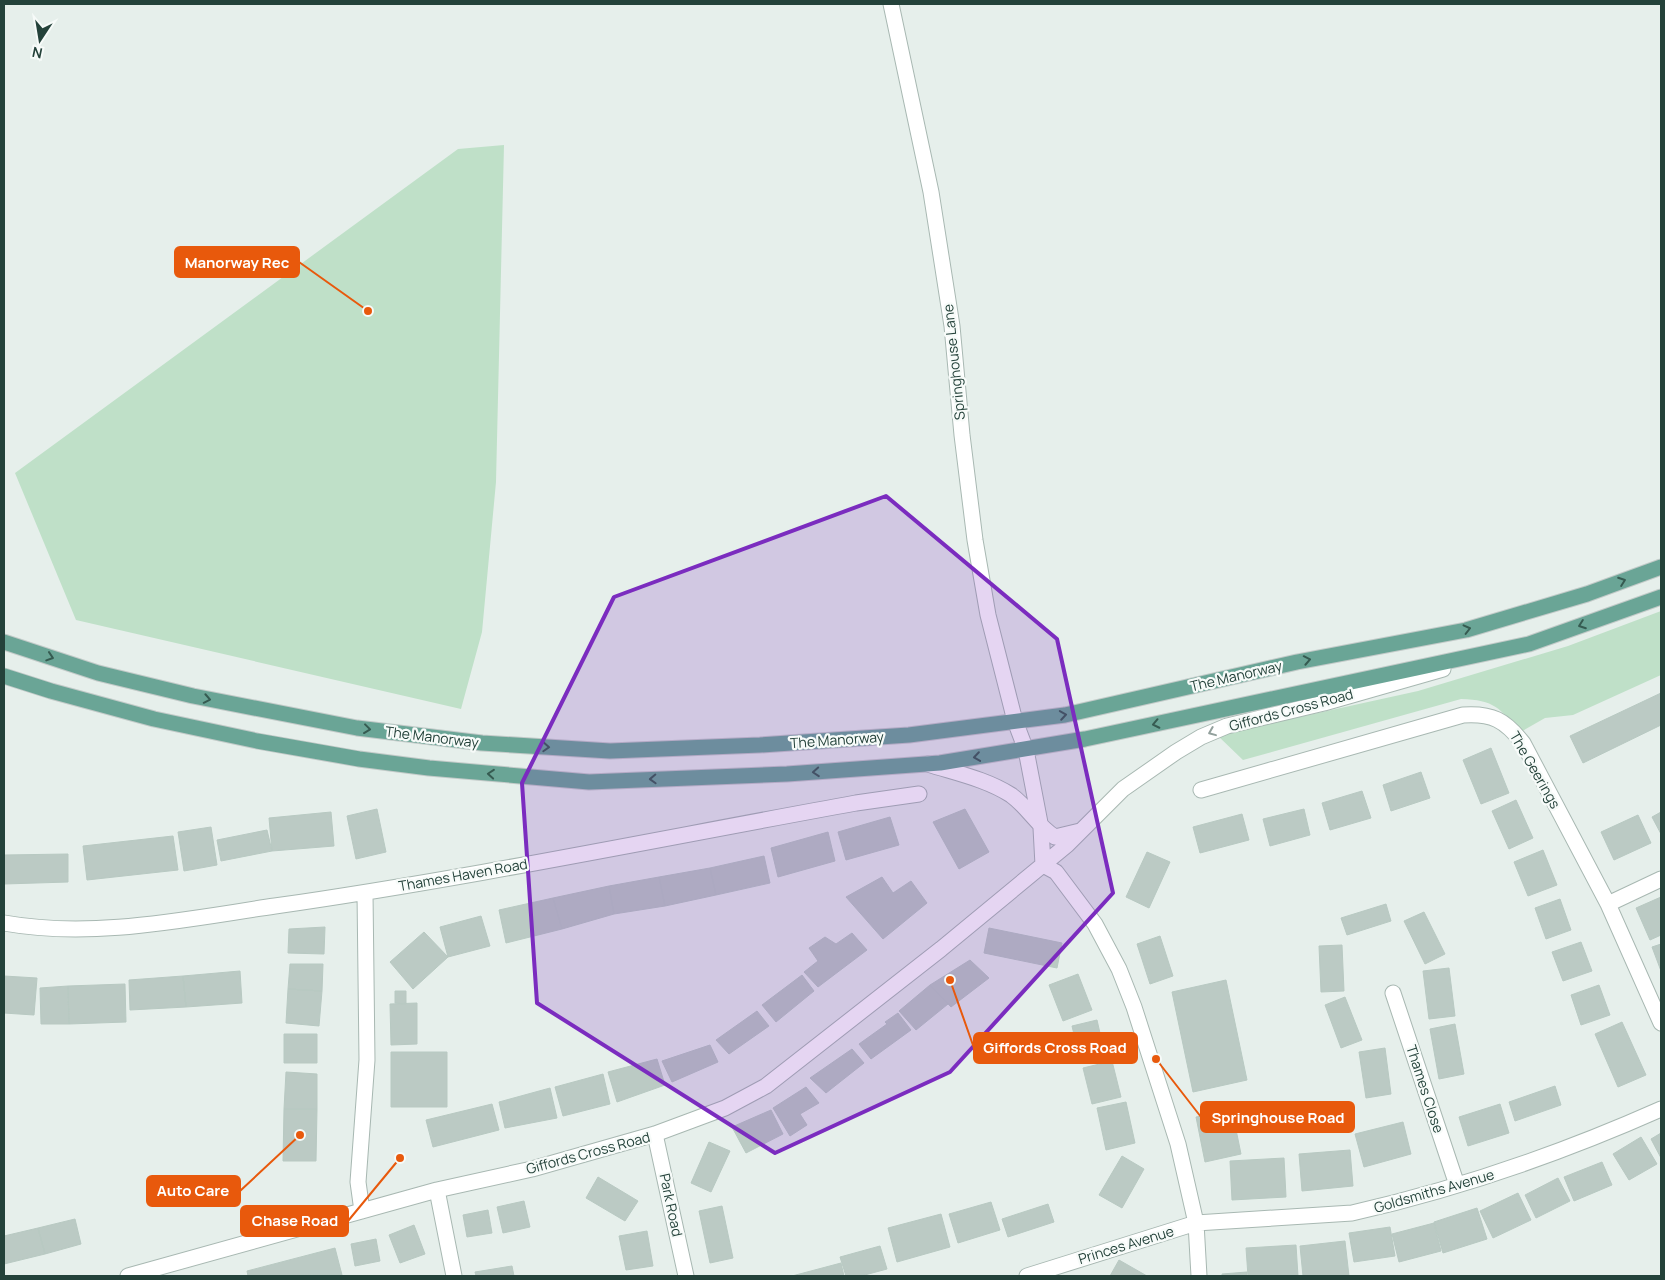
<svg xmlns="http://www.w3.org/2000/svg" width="1665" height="1280" viewBox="0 0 1665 1280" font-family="Manrope,sans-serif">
<rect width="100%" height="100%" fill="#e6efeb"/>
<!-- green -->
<path fill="#bfe0c8" d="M 504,145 L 496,482 L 482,632 L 461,709 L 76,620 L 15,473 L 458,149 Z
M 1661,611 L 1661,675 L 1573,715 L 1545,718 L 1519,733 C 1501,708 1494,700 1461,699 L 1243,760 L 1217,735 L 1418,691 L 1568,646 Z"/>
<!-- building -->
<path fill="#bbcac4" stroke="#b8c9c2" d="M 1661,693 L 1661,725 L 1583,763 L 1570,736 Z
M 1491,748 L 1509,793 L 1481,804 L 1463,760 Z
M 1421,772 L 1430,798 L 1391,811 L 1383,785 Z
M 1362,791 L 1371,818 L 1330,830 L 1322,803 Z
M 1516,800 L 1533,838 L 1509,849 L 1492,811 Z
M 377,809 L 386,852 L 356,859 L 347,816 Z
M 965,809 L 989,852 L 959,869 L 933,822 Z
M 1304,809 L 1310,835 L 1270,846 L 1263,819 Z
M 331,812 L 334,846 L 272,851 L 269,818 Z
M 1661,812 L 1661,834 L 1652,817 Z
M 1242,814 L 1249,840 L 1200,853 L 1193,827 Z
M 1638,815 L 1651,843 L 1614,860 L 1601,832 Z
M 890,817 L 899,845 L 846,860 L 838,832 Z
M 211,827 L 217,865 L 184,871 L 178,832 Z
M 267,830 L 272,851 L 221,861 L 217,840 Z
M 828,832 L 835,861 L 778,877 L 771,848 Z
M 173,836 L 178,870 L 87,880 L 83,846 Z
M 1543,850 L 1557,885 L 1528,896 L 1514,862 Z
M 1147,852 L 1170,862 L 1149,908 L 1126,897 Z
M 68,854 L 68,882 L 4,884 L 4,855 Z
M 764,856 L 770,883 L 716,895 L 710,868 Z
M 710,868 L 716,895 L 665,906 L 659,877 Z
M 659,877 L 665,906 L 614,914 L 609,886 Z
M 882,877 L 893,893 L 911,881 L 927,903 L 883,939 L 846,897 Z
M 609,886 L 614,914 L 562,929 L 553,898 Z
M 1661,897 L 1661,935 L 1650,940 L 1636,908 Z
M 553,898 L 562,929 L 506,943 L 499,910 Z
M 1560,899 L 1571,930 L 1546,939 L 1535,908 Z
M 1386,904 L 1391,921 L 1347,935 L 1341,918 Z
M 1424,912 L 1445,954 L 1425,964 L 1404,921 Z
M 481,916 L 490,946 L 448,957 L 440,927 Z
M 325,927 L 324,954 L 288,953 L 289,929 Z
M 989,928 L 1062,943 L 1057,968 L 984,953 Z
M 424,932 L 448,957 L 413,989 L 390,962 Z
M 852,933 L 867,950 L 818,987 L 804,972 L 818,961 L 809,948 L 825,937 L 836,944 Z
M 1160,936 L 1173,976 L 1150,984 L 1137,944 Z
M 1581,942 L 1592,971 L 1563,981 L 1552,952 Z
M 1661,944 L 1661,971 L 1652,947 Z
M 1342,945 L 1344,991 L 1321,992 L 1319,946 Z
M 970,960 L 989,978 L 951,1007 L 930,985 Z
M 290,964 L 323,964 L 322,991 L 288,989 Z
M 1449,968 L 1455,1016 L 1429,1019 L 1423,971 Z
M 240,971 L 242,1003 L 186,1007 L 183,976 Z
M 1078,974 L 1092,1010 L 1063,1021 L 1049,985 Z
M 802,975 L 814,991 L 776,1022 L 762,1005 Z
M 4,976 L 37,978 L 34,1015 L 4,1013 Z
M 183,976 L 186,1007 L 130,1010 L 129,980 Z
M 1226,980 L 1247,1080 L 1193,1092 L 1172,992 Z
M 125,984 L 126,1022 L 69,1024 L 68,986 Z
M 930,985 L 948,1004 L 916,1030 L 899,1011 Z
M 1599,985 L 1610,1015 L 1581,1025 L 1571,995 Z
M 68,986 L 69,1024 L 41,1024 L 40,988 Z
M 288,989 L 322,991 L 319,1026 L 286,1023 Z
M 395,991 L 406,991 L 406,1004 L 395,1003 Z
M 1345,997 L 1362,1040 L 1341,1048 L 1325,1005 Z
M 417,1003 L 417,1044 L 391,1045 L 390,1004 Z
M 757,1011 L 769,1026 L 729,1054 L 716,1040 Z
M 898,1013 L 911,1030 L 871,1059 L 859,1044 L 887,1024 L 885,1022 Z
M 1097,1020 L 1105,1055 L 1080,1060 L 1072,1026 Z
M 1622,1022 L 1646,1075 L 1618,1087 L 1595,1034 Z
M 1455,1024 L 1464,1074 L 1439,1079 L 1430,1029 Z
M 284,1034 L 317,1034 L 317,1063 L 284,1063 Z
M 710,1045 L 718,1062 L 672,1082 L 662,1061 Z
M 1385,1048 L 1391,1094 L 1366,1098 L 1359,1052 Z
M 852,1049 L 864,1063 L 826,1093 L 810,1078 Z
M 391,1052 L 447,1052 L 447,1107 L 391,1107 Z
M 657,1059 L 665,1085 L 617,1102 L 608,1072 Z
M 1112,1061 L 1121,1097 L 1092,1104 L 1083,1068 Z
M 286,1072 L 317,1074 L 317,1109 L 284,1109 Z
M 603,1074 L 610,1104 L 563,1116 L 555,1087 Z
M 1555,1086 L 1561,1105 L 1515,1121 L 1509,1102 Z
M 806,1087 L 819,1103 L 800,1114 L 807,1125 L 790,1136 L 773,1108 Z
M 550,1088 L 557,1118 L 505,1128 L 499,1102 Z
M 1126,1102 L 1135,1143 L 1106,1150 L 1097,1108 Z
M 492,1104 L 499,1130 L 433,1147 L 426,1120 Z
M 1500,1104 L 1509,1133 L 1468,1146 L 1459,1117 Z
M 284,1109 L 317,1109 L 316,1161 L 283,1161 Z
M 771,1110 L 783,1134 L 746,1153 L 732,1127 Z
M 1232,1110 L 1241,1154 L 1205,1162 L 1196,1117 Z
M 1403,1122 L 1411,1154 L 1364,1167 L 1355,1134 Z
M 1661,1133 L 1661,1158 L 1651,1139 Z
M 1641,1137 L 1657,1164 L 1629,1180 L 1613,1154 Z
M 709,1142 L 730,1151 L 711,1192 L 691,1183 Z
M 1350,1150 L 1353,1186 L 1302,1191 L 1299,1154 Z
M 1122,1156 L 1144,1169 L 1122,1208 L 1099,1195 Z
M 1284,1158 L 1286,1197 L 1232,1200 L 1230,1161 Z
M 1602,1162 L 1612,1185 L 1574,1201 L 1564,1177 Z
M 598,1177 L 638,1201 L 625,1221 L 586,1198 Z
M 1558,1178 L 1570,1201 L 1536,1218 L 1525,1195 Z
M 1518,1193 L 1531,1220 L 1493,1238 L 1480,1211 Z
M 524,1201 L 530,1227 L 503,1233 L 497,1207 Z
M 991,1202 L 1000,1230 L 958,1243 L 949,1214 Z
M 1048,1204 L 1054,1222 L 1008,1237 L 1002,1219 Z
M 722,1206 L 733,1258 L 710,1263 L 699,1211 Z
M 1477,1208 L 1487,1239 L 1443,1253 L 1434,1222 Z
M 488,1210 L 492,1233 L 467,1237 L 463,1215 Z
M 941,1214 L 950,1247 L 897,1262 L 888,1228 Z
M 75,1219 L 81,1244 L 45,1254 L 38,1228 Z
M 1434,1223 L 1441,1251 L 1399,1262 L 1392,1234 Z
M 414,1225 L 425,1254 L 400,1263 L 389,1235 Z
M 1390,1227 L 1395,1256 L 1354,1262 L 1349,1233 Z
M 38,1228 L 45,1254 L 4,1264 L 4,1236 Z
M 647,1231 L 653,1266 L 626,1270 L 619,1236 Z
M 376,1239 L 380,1261 L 355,1266 L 351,1244 Z
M 1345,1241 L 1349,1276 L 1303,1276 L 1300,1246 Z
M 1296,1245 L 1298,1276 L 1248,1276 L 1246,1248 Z
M 880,1246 L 887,1269 L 861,1276 L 846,1276 L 840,1257 Z
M 335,1248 L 342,1275 L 248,1276 L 247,1271 Z
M 1119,1260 L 1147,1276 L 1110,1276 Z
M 841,1263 L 844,1276 L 792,1276 Z
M 512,1266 L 514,1276 L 476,1276 L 475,1272 Z
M 1247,1272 L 1247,1276 L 1222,1276 L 1222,1274 Z"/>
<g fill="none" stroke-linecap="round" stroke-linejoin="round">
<defs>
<path id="minor" d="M 891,4 L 931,192 L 952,326 L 962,435 L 975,540 L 988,615 L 1015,721 L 1026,750 L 1041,828 L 1043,865
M 928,764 C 956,773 986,779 1011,795 C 1028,807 1037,826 1055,837 L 1080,831
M 1201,790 L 1463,715 C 1492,713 1505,720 1523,743 L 1608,904 L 1661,1023
M 1043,865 L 1056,872 L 1095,924 L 1119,969 L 1134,1007 L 1178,1144 L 1196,1223 L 1199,1276
M 1608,904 L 1661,879
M 4,923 C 93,939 186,919 275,906 C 470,878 663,838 856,803 L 919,794
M 1393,993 L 1457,1185
M 655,1134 L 686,1276
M 437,1190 L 454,1276
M 362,1211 L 358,1182 L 367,1060 L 365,893
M 128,1276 L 437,1190 L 532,1169 L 655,1134 L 725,1108 L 766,1086 L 941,949 L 1067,845 L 1123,789 L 1176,752 L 1201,737 L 1227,726 L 1324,703 L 1443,669
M 1027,1276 L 1196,1223 L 1352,1213 C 1458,1189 1562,1153 1661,1109"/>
<path id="major" d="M 4,642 L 98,673 L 193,696 L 357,728 L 482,743 L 610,751 L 760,745 L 909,735 L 1065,715 L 1297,662 L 1466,630 L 1587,594 L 1661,567
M 4,676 L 51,691 L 154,719 L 257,741 L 359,759 L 429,768 L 589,782 L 787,774 L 940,763 L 1085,739 L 1529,644 L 1661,597"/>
</defs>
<!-- minor casing -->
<use href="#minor" stroke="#a8b8b2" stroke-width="17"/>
<!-- major casing -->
<use href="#major" stroke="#c2cac8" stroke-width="17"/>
<!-- minor -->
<use href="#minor" stroke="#fff" stroke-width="15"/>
<!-- major -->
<use href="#major" stroke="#6aa596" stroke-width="15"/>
</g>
<!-- one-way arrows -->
<defs><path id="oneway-chevron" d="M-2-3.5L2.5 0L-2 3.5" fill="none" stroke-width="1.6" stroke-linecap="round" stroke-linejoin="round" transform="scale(1.25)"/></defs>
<g stroke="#365b51">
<use href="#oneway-chevron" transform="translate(1622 581) rotate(-20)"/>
<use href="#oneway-chevron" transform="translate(1582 625) rotate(160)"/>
<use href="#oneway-chevron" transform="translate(1467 629) rotate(-14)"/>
<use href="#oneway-chevron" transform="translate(50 657) rotate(18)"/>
<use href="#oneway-chevron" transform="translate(1307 660) rotate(-11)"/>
<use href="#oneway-chevron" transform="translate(207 699) rotate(11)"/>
<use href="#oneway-chevron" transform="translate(1063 715) rotate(-9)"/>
<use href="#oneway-chevron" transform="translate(1156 724) rotate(168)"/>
<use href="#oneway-chevron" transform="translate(367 729) rotate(7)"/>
<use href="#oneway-chevron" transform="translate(546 747) rotate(3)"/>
<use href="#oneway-chevron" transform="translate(977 757) rotate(172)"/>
<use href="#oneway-chevron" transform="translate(816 772) rotate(176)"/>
<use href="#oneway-chevron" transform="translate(491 774) rotate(-175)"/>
<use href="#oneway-chevron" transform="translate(653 779) rotate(178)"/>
</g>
<use stroke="#92a09c" href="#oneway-chevron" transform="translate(1212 732) rotate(158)"/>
<!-- marked area -->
<path fill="#7b2cbf" fill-opacity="0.2" stroke="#7b2cbf" stroke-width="4" stroke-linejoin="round" d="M 886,496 L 1057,639 L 1113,893 L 950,1072 L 775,1153 L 537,1003 L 522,783 L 614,597 Z"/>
<g text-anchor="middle" stroke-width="4.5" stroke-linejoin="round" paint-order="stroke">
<!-- street labels -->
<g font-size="14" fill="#24423a" stroke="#f7fbf9">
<text transform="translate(954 362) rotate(-96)" y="5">Springhouse Lane</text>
<text transform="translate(1236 676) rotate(-13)" y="5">The Manorway</text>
<text transform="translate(1291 710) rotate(-15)" y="5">Giffords Cross Road</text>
<text transform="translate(432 737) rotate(7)" y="5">The Manorway</text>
<text transform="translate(837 740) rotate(-4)" y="5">The Manorway</text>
<text transform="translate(1535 770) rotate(60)" y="5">The Geerings</text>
<text transform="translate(463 875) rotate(-10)" y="5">Thames Haven Road</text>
<text transform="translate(1425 1089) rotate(72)" y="5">Thames Close</text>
<text transform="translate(588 1153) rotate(-15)" y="5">Giffords Cross Road</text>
<text transform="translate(1434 1191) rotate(-16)" y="5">Goldsmiths Avenue</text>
<text transform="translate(671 1205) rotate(78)" y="5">Park Road</text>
<text transform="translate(1126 1245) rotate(-17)" y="5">Princes Avenue</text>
</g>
</g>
<!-- callouts -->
<path fill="none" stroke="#e8590c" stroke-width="2" d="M368 311L299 262M950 980L974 1048M1156 1059L1201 1117M300 1135L240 1191M400 1158L348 1221"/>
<g fill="#e8590c" stroke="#f7fbf9" stroke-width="2">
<circle cx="368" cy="311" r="5"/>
<circle cx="950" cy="980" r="5"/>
<circle cx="1156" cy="1059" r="5"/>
<circle cx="300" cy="1135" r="5"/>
<circle cx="400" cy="1158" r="5"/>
</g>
<g fill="#e8590c" stroke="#e8590c" stroke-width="2">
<rect x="175" y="247" width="124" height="30" rx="5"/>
<rect x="974" y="1033" width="163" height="30" rx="5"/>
<rect x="1201" y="1102" width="153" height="30" rx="5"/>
<rect x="147" y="1176" width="93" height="30" rx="5"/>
<rect x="241" y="1206" width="107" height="30" rx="5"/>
</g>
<g font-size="15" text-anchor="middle" font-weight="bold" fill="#fff">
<text x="237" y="268">Manorway Rec</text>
<text x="1055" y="1053">Giffords Cross Road</text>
<text x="1278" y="1123">Springhouse Road</text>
<text x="193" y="1196">Auto Care</text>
<text x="295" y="1226">Chase Road</text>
</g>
<!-- border -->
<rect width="1665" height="1280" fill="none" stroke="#24423a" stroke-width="10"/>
<!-- north arrow -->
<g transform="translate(40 40) rotate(192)" stroke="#f7fbf9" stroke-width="4" paint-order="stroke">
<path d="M0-4L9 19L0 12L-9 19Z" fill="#24423a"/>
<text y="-8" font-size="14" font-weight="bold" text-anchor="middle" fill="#24423a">N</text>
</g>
</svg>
